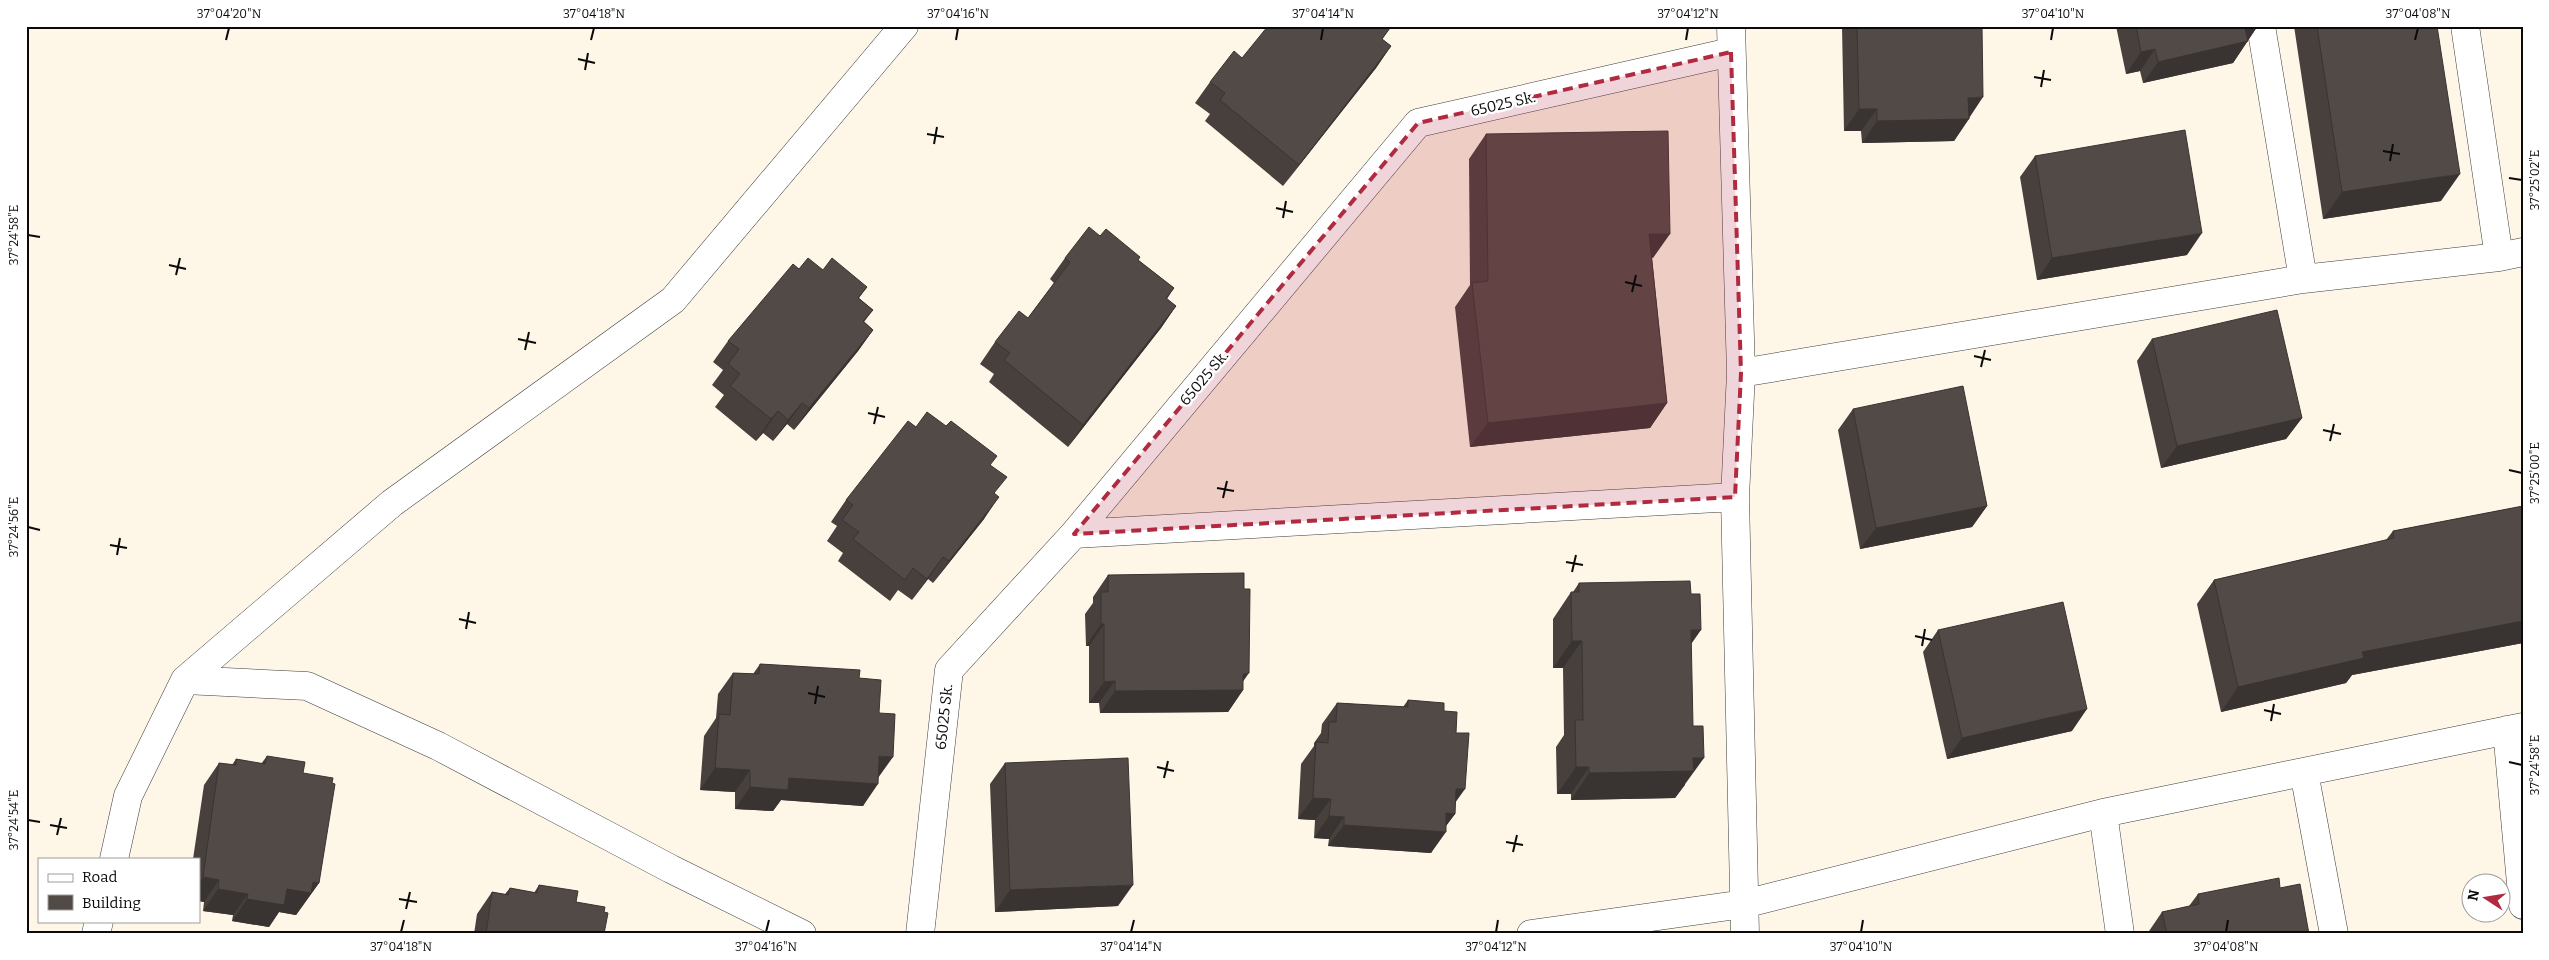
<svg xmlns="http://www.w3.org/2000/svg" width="2549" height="960" viewBox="0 0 2549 960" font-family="Bitter,serif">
<rect width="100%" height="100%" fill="#fef7e7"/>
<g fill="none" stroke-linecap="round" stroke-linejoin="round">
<defs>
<path id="street" d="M 1731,26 L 1741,373 L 1735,497 L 1745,934
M 2261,26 L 2303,279
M 2465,26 L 2499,257
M 1741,373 L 2303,279 L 2499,257 L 2523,252
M 1074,534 L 1735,497
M 185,680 L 307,686 L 438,746 L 671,869 L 802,934
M 2507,730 L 2523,905
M 2304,772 L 2334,934
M 2103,813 L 2120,934
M 114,859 L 128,796 L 185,680 L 392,503 L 673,300 L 904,26
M 96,934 L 99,921
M 920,934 L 949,670 L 1074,534 L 1418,123 L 1731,52
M 1531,934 L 1744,904 L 2103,813 L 2523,727"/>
</defs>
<!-- street casing -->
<use href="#street" stroke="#3d3d3d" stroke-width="29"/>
<!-- street -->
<use href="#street" stroke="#fff" stroke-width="28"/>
</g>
<!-- wall -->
<path fill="#47403d" d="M 1842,26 L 1982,26 L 1969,119 L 1954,141 L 1862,143 L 1861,131 L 1844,131 Z
M 2116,26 L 2257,26 L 2257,27 L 2233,63 L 2143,83 L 2140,71 L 2126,74 Z
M 2294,26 L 2437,26 L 2441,201 L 2323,219 Z
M 1390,28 L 1382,39 L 1391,46 L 1376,68 L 1283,186 L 1205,121 L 1210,114 L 1195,103 L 1210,82 L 1242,58 Z
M 1486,134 L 1653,258 L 1652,258 L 1667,403 L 1650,428 L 1470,447 L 1455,307 L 1470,285 L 1469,159 Z
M 2035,156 L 2187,255 L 2037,280 L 2020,177 Z
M 1100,236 L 1138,260 L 1174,288 L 1167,299 L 1176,306 L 1161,328 L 1068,447 L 989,382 L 994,374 L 980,364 L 995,342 L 1028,318 L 1054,283 L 1050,279 L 1065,258 Z
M 799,269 L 823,270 L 867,287 L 859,298 L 873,310 L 864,322 L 873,330 L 858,351 L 794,430 L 787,424 L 773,441 L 763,433 L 756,441 L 715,407 L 724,395 L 712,385 L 723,370 L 713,362 L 728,341 Z
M 2152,339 L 2302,418 L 2286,439 L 2161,468 L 2137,361 Z
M 1853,409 L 1987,506 L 1972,527 L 1860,549 L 1838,430 Z
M 916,427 L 991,465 L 995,494 L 984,519 L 933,583 L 928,579 L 912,600 L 898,590 L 890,601 L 838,561 L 843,553 L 827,541 L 837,526 L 831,522 L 846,500 Z
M 2523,506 L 2523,643 L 2352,675 L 2346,683 L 2221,712 L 2197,604 L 2214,580 L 2386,540 L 2393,531 Z
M 1108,575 L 1243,682 L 1243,690 L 1228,712 L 1100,713 L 1099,703 L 1089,703 L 1089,646 L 1086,646 L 1085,614 L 1093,603 L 1093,597 Z
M 1579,583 L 1691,644 L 1685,785 L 1675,798 L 1571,800 L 1571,794 L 1557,794 L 1556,747 L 1564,735 L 1563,668 L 1553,668 L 1553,619 L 1571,592 L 1573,592 Z
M 1938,630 L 2072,731 L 1947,759 L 1923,652 Z
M 760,664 L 859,678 L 879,713 L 878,778 L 863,806 L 781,800 L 773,811 L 735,809 L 735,792 L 700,790 L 704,736 L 716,718 L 718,694 L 733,673 L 753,674 Z
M 1408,700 L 1444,711 L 1456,733 L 1455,814 L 1446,826 L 1431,853 L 1328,846 L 1329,839 L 1314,838 L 1315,820 L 1298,819 L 1301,764 L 1314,746 L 1314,743 L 1321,733 L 1322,724 L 1337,703 L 1403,707 Z
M 267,756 L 303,773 L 332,783 L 319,883 L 296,915 L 279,912 L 269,927 L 232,921 L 233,915 L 203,911 L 204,902 L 199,901 L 199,859 L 193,859 L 204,785 L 219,763 L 232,765 L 236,759 L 261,764 Z
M 1005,763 L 1118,906 L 995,912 L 990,784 Z
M 539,885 L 576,902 L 604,912 L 604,934 L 474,934 L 477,914 L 492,892 L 505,894 L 510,888 L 534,893 Z
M 2280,888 L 2309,934 L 2147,934 L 2162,912 L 2189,906 L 2198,894 Z"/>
<!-- shaded-wall -->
<path fill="#393432" d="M 2257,27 L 2233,63 L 2143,83 L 2158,62 L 2245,29 Z
M 1391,46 L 1376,68 L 1283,186 L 1299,165 Z
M 2155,49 L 2140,71 L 2126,74 L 2141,52 Z
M 1983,97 L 1954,141 L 1862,143 L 1877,121 L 1968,98 Z
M 1859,109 L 1877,109 L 1861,131 L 1844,131 Z
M 2460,174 L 2441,201 L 2323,219 L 2342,192 Z
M 2202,233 L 2187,255 L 2037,280 L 2052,258 Z
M 1649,234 L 1670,234 L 1653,258 L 1632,259 Z
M 1176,306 L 1161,328 L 1068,447 L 1083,425 Z
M 873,330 L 858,351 L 794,430 L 809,408 Z
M 802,403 L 787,424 L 773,441 L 788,420 Z
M 1667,403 L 1650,428 L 1470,447 L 1488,423 Z
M 778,411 L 763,433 L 756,441 L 771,419 Z
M 2302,418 L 2286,439 L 2161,468 L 2177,446 Z
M 999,497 L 984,519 L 933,583 L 949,561 Z
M 1987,506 L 1972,527 L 1860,549 L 1876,528 Z
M 943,557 L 928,579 L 912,600 L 927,579 Z
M 2523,621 L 2523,643 L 2352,675 L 2346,683 L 2221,712 L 2238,687 L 2362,652 Z
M 1101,624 L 1104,624 L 1089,646 L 1086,646 Z
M 1691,630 L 1701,630 L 1682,657 Z
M 1572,641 L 1582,641 L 1563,668 L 1553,668 Z
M 1249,673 L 1237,690 L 1243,690 L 1228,712 L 1100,713 L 1115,691 Z
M 1115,681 L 1099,703 L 1089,703 L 1104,682 Z
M 2087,709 L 2072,731 L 1947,759 L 1962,738 Z
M 879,756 L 893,757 L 878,778 Z
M 1693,758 L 1704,758 L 1675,798 L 1571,800 L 1589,773 Z
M 1576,767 L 1589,767 L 1571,794 L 1557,794 Z
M 715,768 L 750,770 L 735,792 L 700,790 Z
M 789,778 L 878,784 L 863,806 L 781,800 L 773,811 L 735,809 L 750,787 Z
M 1456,789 L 1465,789 L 1450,810 Z
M 1313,798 L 1331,799 L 1315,820 L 1298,819 Z
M 1446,813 L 1455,814 L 1442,831 L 1446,832 L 1431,853 L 1328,846 L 1344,825 Z
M 1329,816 L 1344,817 L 1329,839 L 1314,838 Z
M 203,877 L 219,880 L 204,902 L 199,901 L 199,883 Z
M 313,882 L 319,883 L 296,915 L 279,912 L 269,927 L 232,921 L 247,899 Z
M 1133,885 L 1118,906 L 995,912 L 1010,890 Z
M 218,889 L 248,894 L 233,915 L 203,911 Z"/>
<!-- building -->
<path fill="#524a47" stroke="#393432" d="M 1268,26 L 1387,26 L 1390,28 L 1382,39 L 1391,46 L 1299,165 L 1220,100 L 1225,93 L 1210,82 L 1234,51 L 1242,58 Z
M 1857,26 L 1982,26 L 1983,97 L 1968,98 L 1969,119 L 1877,121 L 1877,109 L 1859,109 Z
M 2136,26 L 2257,26 L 2257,27 L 2245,29 L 2248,41 L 2158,62 L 2155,49 L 2141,52 Z
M 2317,26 L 2437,26 L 2460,174 L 2342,192 Z
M 2185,130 L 2202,233 L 2052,258 L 2035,156 Z
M 1668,131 L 1670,234 L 1649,234 L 1667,403 L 1488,423 L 1472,283 L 1488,281 L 1486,134 Z
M 1089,227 L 1100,236 L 1106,229 L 1140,257 L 1138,260 L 1174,288 L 1166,298 L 1176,306 L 1083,425 L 1004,360 L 1010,353 L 995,342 L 1019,311 L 1028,318 L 1070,262 L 1065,258 Z
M 808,258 L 823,270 L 832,258 L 867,287 L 858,298 L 873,310 L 863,321 L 873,330 L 809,408 L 802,403 L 788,420 L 778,411 L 771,419 L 730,386 L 740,374 L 728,364 L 739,349 L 728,341 L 793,264 L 799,269 Z
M 2277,310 L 2302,418 L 2177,446 L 2152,339 Z
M 1963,386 L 1987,506 L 1876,528 L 1853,409 Z
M 927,412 L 946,426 L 951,421 L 997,456 L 990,465 L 1007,477 L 994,493 L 999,497 L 949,561 L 943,557 L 927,579 L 913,568 L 905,580 L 853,539 L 859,532 L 842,520 L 853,505 L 846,500 L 908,421 L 916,427 Z
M 2523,506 L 2523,621 L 2362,652 L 2364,658 L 2238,687 L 2214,580 L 2394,538 L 2393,531 Z
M 1244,573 L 1244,589 L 1250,589 L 1249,673 L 1243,674 L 1243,690 L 1115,691 L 1115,681 L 1104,682 L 1104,624 L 1101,624 L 1101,592 L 1108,592 L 1108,575 Z
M 1690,581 L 1691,594 L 1700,594 L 1701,630 L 1691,630 L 1693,726 L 1703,726 L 1704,758 L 1693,758 L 1694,771 L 1589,773 L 1589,767 L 1576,767 L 1575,720 L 1583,720 L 1582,641 L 1572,641 L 1571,592 L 1579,592 L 1579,583 Z
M 2063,602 L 2087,709 L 1962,738 L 1938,630 Z
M 760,664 L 860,670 L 859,678 L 881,680 L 879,713 L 895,714 L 893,757 L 879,756 L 878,784 L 789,778 L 788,790 L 750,787 L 750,770 L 715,768 L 719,714 L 730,715 L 733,673 L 759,674 Z
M 1408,700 L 1444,703 L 1444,711 L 1457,712 L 1456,733 L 1469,733 L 1465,789 L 1456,789 L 1455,814 L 1446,813 L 1446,832 L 1344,825 L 1344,817 L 1329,816 L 1331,799 L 1313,798 L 1316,742 L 1328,743 L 1329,722 L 1336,722 L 1337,703 L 1408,707 Z
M 267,756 L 305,762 L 303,773 L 333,778 L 332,783 L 335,784 L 319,883 L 313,882 L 311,893 L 287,889 L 284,905 L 247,899 L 248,894 L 218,889 L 219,880 L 203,877 L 219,763 L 236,765 L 236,759 L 265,764 Z
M 1128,758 L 1133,885 L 1010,890 L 1005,763 Z
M 2279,878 L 2280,888 L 2300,884 L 2309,934 L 2167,934 L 2162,912 L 2199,904 L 2198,894 Z
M 539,885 L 578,891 L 576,902 L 605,907 L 604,912 L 608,913 L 604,934 L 486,934 L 492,892 L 508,895 L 510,888 L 537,893 Z"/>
<!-- marked area -->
<path fill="#b12a3f" fill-opacity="0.2" stroke="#b12a3f" stroke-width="4" stroke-dasharray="10 6" stroke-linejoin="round" d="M 1731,52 L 1741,373 L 1735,497 L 1074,534 L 1418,123 Z"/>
<!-- ticks -->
<path fill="none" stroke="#0a0a0a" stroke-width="2" d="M 226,40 L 229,28M 591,40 L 594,28M 956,40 L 958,28M 1321,40 L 1323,28M 1686,40 L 1688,28M 2051,40 L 2053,28M 2415,40 L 2418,28M 578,59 L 595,63M 585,70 L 588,53M 2034,77 L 2051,80M 2041,87 L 2044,70M 927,134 L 944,137M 934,144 L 937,127M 2383,151 L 2400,154M 2390,161 L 2393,144M 2509,178 L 2522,180M 1276,208 L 1293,212M 1283,218 L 1286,201M 28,235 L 40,237M 169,265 L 186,269M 176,275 L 180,258M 1625,282 L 1642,286M 1632,292 L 1636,275M 518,339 L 536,343M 525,350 L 529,332M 1974,356 L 1991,360M 1981,367 L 1985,350M 868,413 L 885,417M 874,424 L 878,407M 2323,430 L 2341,434M 2330,441 L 2334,424M 2509,470 L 2522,473M 1217,488 L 1234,491M 1223,498 L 1227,481M 28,527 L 40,530M 110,545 L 127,548M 117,555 L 120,538M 1566,562 L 1583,565M 1572,572 L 1576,555M 459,619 L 476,623M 466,629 L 469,612M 1915,636 L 1932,640M 1922,646 L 1925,629M 808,693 L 825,697M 815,704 L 818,686M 2264,710 L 2281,714M 2271,721 L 2274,704M 2509,762 L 2522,765M 1157,767 L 1174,771M 1164,778 L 1168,761M 28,820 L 40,822M 50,825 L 67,828M 57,835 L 61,818M 1506,842 L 1523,845M 1513,852 L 1517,835M 399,899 L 417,902M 406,909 L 410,892M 401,932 L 404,920M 766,932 L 769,920M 1131,932 L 1134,920M 1496,932 L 1498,920M 1861,932 L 1863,920M 2226,932 L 2228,920"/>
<g text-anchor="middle" stroke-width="5" stroke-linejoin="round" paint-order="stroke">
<!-- street labels -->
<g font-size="15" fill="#0a0a0a" stroke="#fff">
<text transform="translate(1503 104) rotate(-13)" y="5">65025 Sk.</text>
<text transform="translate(1204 378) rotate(-50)" y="5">65025 Sk.</text>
<text transform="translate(944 717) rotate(-84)" y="5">65025 Sk.</text>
</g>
</g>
<!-- border -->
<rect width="2549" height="960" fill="none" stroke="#ffffff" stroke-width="55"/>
<!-- legend -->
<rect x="38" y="858" width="162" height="65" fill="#ffffff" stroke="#9d9d9d"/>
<rect x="48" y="874" width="25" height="8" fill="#ffffff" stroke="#9d9d9d"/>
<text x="82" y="882" font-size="15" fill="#0a0a0a">Road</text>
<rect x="48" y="895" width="25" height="15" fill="#524a47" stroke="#9d9d9d"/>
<text x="82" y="908" font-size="15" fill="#0a0a0a">Building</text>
<!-- north arrow -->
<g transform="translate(2486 898) rotate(282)"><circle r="24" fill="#ffffff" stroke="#9d9d9d"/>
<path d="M0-4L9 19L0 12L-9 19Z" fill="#b12a3f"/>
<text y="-8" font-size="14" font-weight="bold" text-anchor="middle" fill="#0a0a0a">N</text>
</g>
<rect x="28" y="28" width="2494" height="904" fill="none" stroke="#0a0a0a" stroke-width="2"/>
<g font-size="12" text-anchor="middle" fill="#0a0a0a">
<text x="229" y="18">37°04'20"N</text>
<text x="594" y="18">37°04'18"N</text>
<text x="958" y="18">37°04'16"N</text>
<text x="1323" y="18">37°04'14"N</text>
<text x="1688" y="18">37°04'12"N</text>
<text x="2053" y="18">37°04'10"N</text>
<text x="2418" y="18">37°04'08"N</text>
<text transform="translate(2535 180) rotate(-90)" y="4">37°25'02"E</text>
<text transform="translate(14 235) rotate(-90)" y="4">37°24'58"E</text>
<text transform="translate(2535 473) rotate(-90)" y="4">37°25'00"E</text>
<text transform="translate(14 527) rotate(-90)" y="4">37°24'56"E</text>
<text transform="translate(2535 765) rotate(-90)" y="4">37°24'58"E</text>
<text transform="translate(14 820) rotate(-90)" y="4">37°24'54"E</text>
<text x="401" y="951">37°04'18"N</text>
<text x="766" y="951">37°04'16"N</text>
<text x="1131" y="951">37°04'14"N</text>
<text x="1496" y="951">37°04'12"N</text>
<text x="1861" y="951">37°04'10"N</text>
<text x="2226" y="951">37°04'08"N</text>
</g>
</svg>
